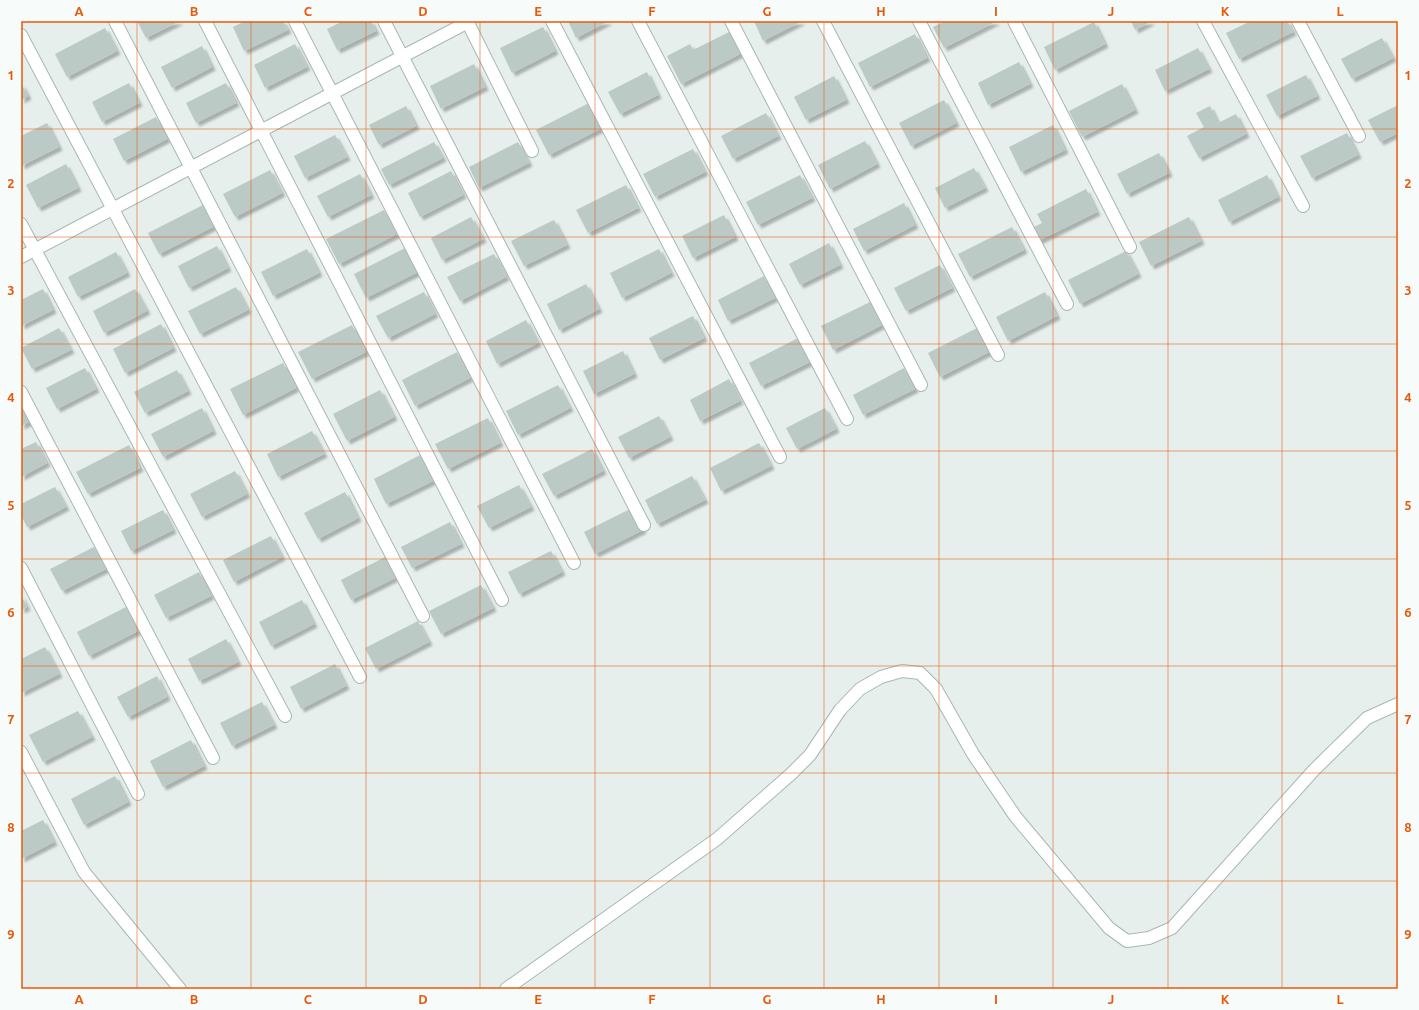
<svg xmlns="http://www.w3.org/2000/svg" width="1419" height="1010" viewBox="0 0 1419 1010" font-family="Ubuntu,sans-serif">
<defs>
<filter id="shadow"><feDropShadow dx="3.5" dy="3.5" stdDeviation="1" flood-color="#0004"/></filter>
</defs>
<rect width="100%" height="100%" fill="#e6efeb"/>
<!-- building -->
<path fill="#bbcac4" filter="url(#shadow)" d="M 137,21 L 180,21 L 146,38 Z
M 245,21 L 283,21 L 288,30 L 244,51 L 233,27 Z
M 343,21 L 371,21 L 376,31 L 337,50 L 327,29 Z
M 568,21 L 609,21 L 576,38 Z
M 754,21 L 802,21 L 763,41 Z
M 945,21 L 997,21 L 944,48 L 933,27 Z
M 1131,21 L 1152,21 L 1135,30 Z
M 1251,21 L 1287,21 L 1293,32 L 1239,59 L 1226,33 Z
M 1094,22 L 1105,44 L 1055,70 L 1044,47 Z
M 543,27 L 555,51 L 512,73 L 500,48 Z
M 105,28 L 117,51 L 67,77 L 55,54 Z
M 731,31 L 742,53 L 681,84 L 667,56 L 690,44 L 693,50 Z
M 915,34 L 927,58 L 870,87 L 858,63 Z
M 1382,38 L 1393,58 L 1352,79 L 1341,59 Z
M 295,44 L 307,67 L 265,88 L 254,65 Z
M 202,46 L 212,67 L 172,88 L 161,67 Z
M 1198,48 L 1209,69 L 1165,91 L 1155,70 Z
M 1019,62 L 1030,84 L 988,105 L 978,83 Z
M 474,64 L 485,87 L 441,109 L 430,86 Z
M 647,72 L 658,95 L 620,114 L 608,92 Z
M 1306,75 L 1317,96 L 1277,116 L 1266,95 Z
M 834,76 L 846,100 L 806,120 L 794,97 Z
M 21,83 L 28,96 L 21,100 Z
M 129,83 L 139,103 L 102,122 L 92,102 Z
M 226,83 L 236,103 L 196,123 L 186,103 Z
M 1122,84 L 1135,110 L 1082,137 L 1069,111 Z
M 944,100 L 956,123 L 911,146 L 899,123 Z
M 589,103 L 602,128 L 549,155 L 536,130 Z
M 1398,105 L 1398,133 L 1380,142 L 1368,120 Z
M 406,106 L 416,126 L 379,145 L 369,125 Z
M 1210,106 L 1218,123 L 1236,114 L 1246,134 L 1199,158 L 1187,136 L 1204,127 L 1196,113 Z
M 766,113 L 778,136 L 733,159 L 721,136 Z
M 156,117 L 167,139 L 124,161 L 113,139 Z
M 47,123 L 59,147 L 21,166 L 21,136 Z
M 1053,125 L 1065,150 L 1021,172 L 1009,147 Z
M 1347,133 L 1358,155 L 1312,178 L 1300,156 Z
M 335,135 L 347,157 L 305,178 L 294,156 Z
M 865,141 L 877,164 L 830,189 L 818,165 Z
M 434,142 L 443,158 L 389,185 L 381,169 Z
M 518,142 L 529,163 L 479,188 L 469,167 Z
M 693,149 L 705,172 L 655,197 L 643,174 Z
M 1159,153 L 1169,173 L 1127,194 L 1117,174 Z
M 66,164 L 78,188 L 38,208 L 26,185 Z
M 974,168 L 985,188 L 945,208 L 935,188 Z
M 270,170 L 282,193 L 235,217 L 223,194 Z
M 451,171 L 463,195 L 420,217 L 408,193 Z
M 360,174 L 371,195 L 328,217 L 317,196 Z
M 800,175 L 812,198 L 758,225 L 746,202 Z
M 1267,175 L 1278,197 L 1229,222 L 1218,200 Z
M 626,185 L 638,208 L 588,233 L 576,210 Z
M 1086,189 L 1097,212 L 1038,241 L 1032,228 L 1042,223 L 1037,214 Z
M 904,203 L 915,225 L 864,251 L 853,229 Z
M 203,205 L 213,227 L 159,254 L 148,233 Z
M 384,210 L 397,234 L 339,264 L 326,239 Z
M 724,215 L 735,237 L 693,258 L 682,236 Z
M 471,217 L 483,239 L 442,260 L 431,238 Z
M 1189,217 L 1201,241 L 1151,266 L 1139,242 Z
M 554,220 L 567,245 L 524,266 L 511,241 Z
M 1012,227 L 1024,250 L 970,277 L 958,254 Z
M 829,243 L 840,265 L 800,285 L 789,264 Z
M 217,246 L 228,268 L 189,288 L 178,266 Z
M 407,247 L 420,271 L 366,298 L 354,274 Z
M 307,249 L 319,273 L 273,296 L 261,272 Z
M 659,249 L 671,273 L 622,298 L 610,273 Z
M 1126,251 L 1138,274 L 1080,304 L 1068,280 Z
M 116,252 L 127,273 L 78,297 L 68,277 Z
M 494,254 L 506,277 L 460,301 L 447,277 Z
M 940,265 L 952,288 L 906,311 L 894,288 Z
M 764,276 L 775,298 L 728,321 L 718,300 Z
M 586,284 L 599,309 L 559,330 L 547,304 Z
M 236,287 L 248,310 L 200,334 L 188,311 Z
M 43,289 L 53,310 L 21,326 L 21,300 Z
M 135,289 L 147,311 L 104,333 L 93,311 Z
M 424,292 L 435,314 L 388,338 L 376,316 Z
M 1045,292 L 1057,316 L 1008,341 L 996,317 Z
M 870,302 L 882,325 L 833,350 L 821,326 Z
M 693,316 L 704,338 L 660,360 L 649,338 Z
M 526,320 L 538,343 L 497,364 L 486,341 Z
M 161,324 L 173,348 L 125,373 L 113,349 Z
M 352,325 L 366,352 L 312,379 L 298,352 Z
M 59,328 L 71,350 L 32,369 L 21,348 Z
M 977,328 L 989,352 L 940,377 L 928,353 Z
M 798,338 L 810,362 L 761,386 L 749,363 Z
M 623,351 L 634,374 L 594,394 L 583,371 Z
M 457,352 L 470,378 L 415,406 L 402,380 Z
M 283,363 L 296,388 L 243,415 L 230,389 Z
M 85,368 L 96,389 L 57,409 L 46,388 Z
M 904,368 L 915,389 L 863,415 L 853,395 Z
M 177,370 L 188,391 L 145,413 L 134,392 Z
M 729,379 L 740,401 L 700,421 L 690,400 Z
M 558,385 L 570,408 L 518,435 L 506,411 Z
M 380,390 L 394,417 L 347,441 L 333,414 Z
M 21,401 L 31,421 L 21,426 Z
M 202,408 L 213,431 L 163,457 L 151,434 Z
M 825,408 L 836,429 L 797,449 L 786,428 Z
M 659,416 L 670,437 L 629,458 L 618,437 Z
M 488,418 L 500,443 L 448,469 L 435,444 Z
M 312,431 L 324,454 L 278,477 L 267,454 Z
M 36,442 L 47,463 L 21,477 L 21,449 Z
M 759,443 L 771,466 L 721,491 L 710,468 Z
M 129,445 L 140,468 L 88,494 L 76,472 Z
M 592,449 L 603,471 L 554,496 L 542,474 Z
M 420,455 L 433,481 L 386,504 L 374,479 Z
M 235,471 L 247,494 L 202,517 L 190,494 Z
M 692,476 L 705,500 L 657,524 L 645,500 Z
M 519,485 L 531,507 L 489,528 L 477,506 Z
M 55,487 L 66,507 L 27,527 L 21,515 L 21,504 Z
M 345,492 L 358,518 L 318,539 L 304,513 Z
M 632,508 L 643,530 L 595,554 L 584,532 Z
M 163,510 L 173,530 L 131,551 L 121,531 Z
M 450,522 L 461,544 L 412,568 L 401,547 Z
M 271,536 L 282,557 L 234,582 L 223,560 Z
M 94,547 L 106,569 L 62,591 L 50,569 Z
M 551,551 L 562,572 L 519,594 L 508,572 Z
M 385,557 L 395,578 L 351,600 L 341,580 Z
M 199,572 L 211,596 L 166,618 L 154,595 Z
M 481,585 L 493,608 L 441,634 L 429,611 Z
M 21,595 L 27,607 L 21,610 Z
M 302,600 L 314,624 L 271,646 L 259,622 Z
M 126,607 L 138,631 L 89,656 L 77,632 Z
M 418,621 L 429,642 L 376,669 L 365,648 Z
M 226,639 L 238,662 L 199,681 L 188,659 Z
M 45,647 L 59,674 L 21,693 L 21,659 Z
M 335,664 L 346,686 L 301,709 L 290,687 Z
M 157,676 L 167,697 L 128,717 L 117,697 Z
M 262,702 L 274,725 L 232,746 L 220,723 Z
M 78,711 L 92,737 L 43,762 L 29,735 Z
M 191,740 L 204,766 L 163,787 L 150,761 Z
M 115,776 L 128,802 L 84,825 L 71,799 Z
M 43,820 L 54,842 L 21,859 L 21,831 Z"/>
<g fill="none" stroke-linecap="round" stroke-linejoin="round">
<defs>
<path id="minor" d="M 115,21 L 423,616
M 205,21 L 502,600
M 295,21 L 574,563
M 384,21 L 644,525
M 467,21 L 532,151
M 552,21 L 780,457
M 638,21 L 847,419
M 731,21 L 921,385
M 823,21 L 998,355
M 919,21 L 1067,304
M 1014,21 L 1130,247
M 1203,21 L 1303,206
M 1298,21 L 1359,136
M 21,35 L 360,677
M 21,224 L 285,716
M 21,257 L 470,21
M 21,392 L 213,758
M 21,568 L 138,794
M 21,752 L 84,872 L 180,989
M 506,989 L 717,839 L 791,774 L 810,755 L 840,710 L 860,689 L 881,677 L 902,671 L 920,673 L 936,689 L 973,754 L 1015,816 L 1109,928 L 1127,941 L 1149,938 L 1172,928 L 1314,770 L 1367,718 L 1398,704"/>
</defs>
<!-- minor casing -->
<use href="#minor" stroke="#a8b8b2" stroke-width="14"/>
<!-- minor -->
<use href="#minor" stroke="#fff" stroke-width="12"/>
</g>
<!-- grid -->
<path fill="none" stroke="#e8590c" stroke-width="1" stroke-opacity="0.55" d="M 137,21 L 137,989M 251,21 L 251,989M 366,21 L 366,989M 480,21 L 480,989M 595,21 L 595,989M 710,21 L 710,989M 824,21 L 824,989M 939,21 L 939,989M 1053,21 L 1053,989M 1168,21 L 1168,989M 1282,21 L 1282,989M 21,129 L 1398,129M 21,237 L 1398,237M 21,344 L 1398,344M 21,451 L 1398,451M 21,559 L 1398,559M 21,666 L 1398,666M 21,773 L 1398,773M 21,881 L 1398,881"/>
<!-- border -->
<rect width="1419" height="1010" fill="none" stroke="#f7fbf9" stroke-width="44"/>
<rect x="22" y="22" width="1375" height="966" fill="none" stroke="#e8590c" stroke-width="1.5"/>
<g font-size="13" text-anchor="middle" font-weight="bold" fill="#e8590c">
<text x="79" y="16">A</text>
<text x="194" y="16">B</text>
<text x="308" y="16">C</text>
<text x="423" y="16">D</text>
<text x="538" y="16">E</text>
<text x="652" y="16">F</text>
<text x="767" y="16">G</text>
<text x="881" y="16">H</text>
<text x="996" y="16">I</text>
<text x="1111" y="16">J</text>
<text x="1225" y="16">K</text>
<text x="1340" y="16">L</text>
<text x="11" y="80">1</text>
<text x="1408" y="80">1</text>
<text x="11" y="188">2</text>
<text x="1408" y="188">2</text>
<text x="11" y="295">3</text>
<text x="1408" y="295">3</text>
<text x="11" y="402">4</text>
<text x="1408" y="402">4</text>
<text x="11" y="510">5</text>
<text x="1408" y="510">5</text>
<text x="11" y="617">6</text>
<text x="1408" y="617">6</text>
<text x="11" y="724">7</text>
<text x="1408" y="724">7</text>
<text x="11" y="832">8</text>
<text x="1408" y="832">8</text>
<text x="11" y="939">9</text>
<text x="1408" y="939">9</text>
<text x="79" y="1004">A</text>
<text x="194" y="1004">B</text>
<text x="308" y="1004">C</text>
<text x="423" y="1004">D</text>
<text x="538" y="1004">E</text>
<text x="652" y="1004">F</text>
<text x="767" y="1004">G</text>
<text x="881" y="1004">H</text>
<text x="996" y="1004">I</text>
<text x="1111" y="1004">J</text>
<text x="1225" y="1004">K</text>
<text x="1340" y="1004">L</text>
</g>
</svg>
